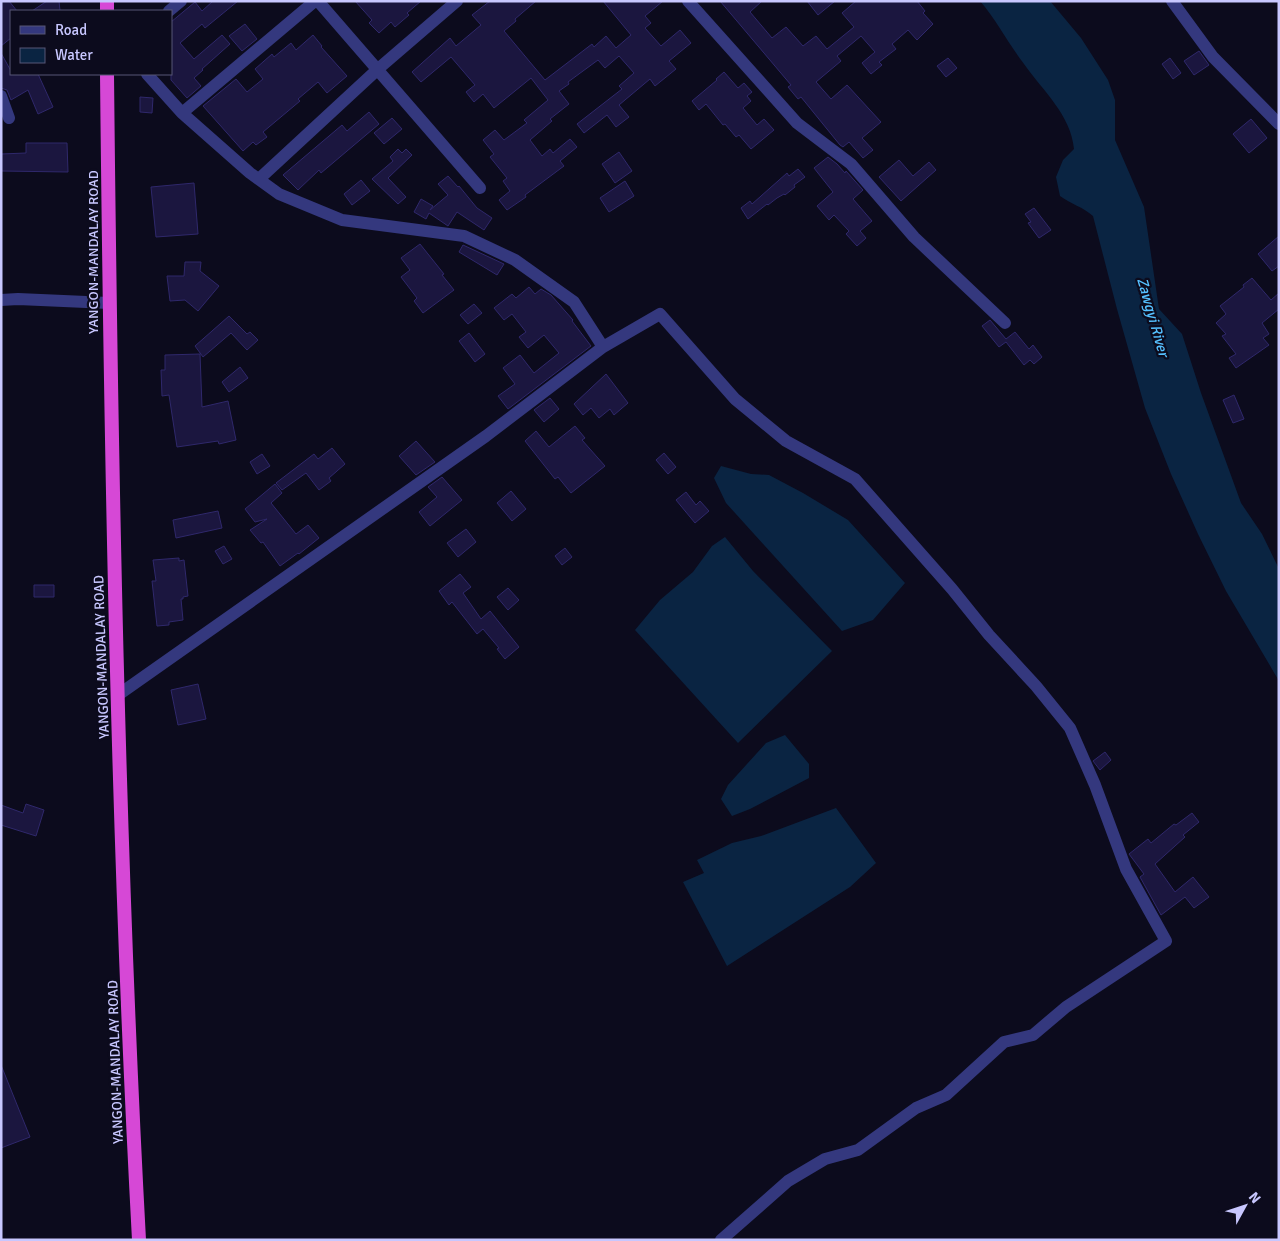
<svg xmlns="http://www.w3.org/2000/svg" width="1280" height="1241" viewBox="0 0 1280 1241" font-family="Signika,sans-serif">
<rect width="100%" height="100%" fill="#0c0b1d"/>
<!-- water -->
<path fill="#0a2442" d="M 980,1 L 1050,1 L 1081,38 L 1108,80 L 1115,100 L 1115,140 L 1144,207 L 1159,309 L 1182,334 L 1201,393 L 1241,503 L 1262,534 L 1279,569 L 1279,681 L 1226,591 L 1198,534 L 1171,474 L 1145,408 L 1117,309 L 1093,216 C 1083,207 1071,204 1060,196 L 1056,177 L 1063,160 L 1074,149 C 1071,115 1043,91 1024,64 C 1008,43 997,21 980,1 Z
M 721,466 L 751,474 L 769,475 L 803,493 L 848,520 L 905,583 L 873,620 L 842,631 L 726,503 L 714,478 Z
M 725,537 L 753,571 L 832,651 L 738,743 L 635,630 L 660,600 L 693,572 L 712,546 Z
M 785,735 L 809,764 L 809,778 L 750,809 L 732,816 L 721,799 L 728,785 L 766,743 Z
M 836,808 L 876,863 L 850,887 L 727,966 L 683,882 L 704,873 L 697,860 L 732,843 L 761,836 Z"/>
<!-- building -->
<path fill="#1b163f" stroke="#2f286b" d="M 1,1 L 9,1 L 17,11 L 11,11 L 11,38 L 1,46 Z
M 47,1 L 59,1 L 60,11 L 32,11 Z
M 213,1 L 238,1 L 205,28 L 202,24 L 180,43 L 194,59 L 222,35 L 230,44 L 202,69 L 203,70 L 194,78 L 201,86 L 187,98 L 171,80 L 171,22 L 195,2 L 202,11 Z
M 355,1 L 421,1 L 407,13 L 409,15 L 395,27 L 391,22 L 379,33 L 369,23 L 372,20 Z
M 490,1 L 536,1 L 515,19 L 516,21 L 504,31 L 545,80 L 592,44 L 594,47 L 606,36 L 616,48 L 631,35 L 603,1 L 663,1 L 645,16 L 651,23 L 645,28 L 661,46 L 680,30 L 691,43 L 669,61 L 676,69 L 655,86 L 650,79 L 619,105 L 629,117 L 616,127 L 607,115 L 584,133 L 577,124 L 622,89 L 619,86 L 634,73 L 619,56 L 605,68 L 598,60 L 568,82 L 569,84 L 559,91 L 569,104 L 550,119 L 552,121 L 530,140 L 542,156 L 550,149 L 553,153 L 570,139 L 577,147 L 560,161 L 564,166 L 525,195 L 526,197 L 507,210 L 499,200 L 510,191 L 503,181 L 507,178 L 490,157 L 494,154 L 483,140 L 495,130 L 504,140 L 527,123 L 524,120 L 548,100 L 531,78 L 494,108 L 483,94 L 474,102 L 466,92 L 475,85 L 451,57 L 421,82 L 412,72 L 450,38 L 456,46 L 481,25 L 472,15 Z
M 720,1 L 762,1 L 750,12 L 772,38 L 786,27 L 803,46 L 816,36 L 827,49 L 854,27 L 842,13 L 856,1 L 917,1 L 925,11 L 923,13 L 933,24 L 917,40 L 908,30 L 892,44 L 896,49 L 879,62 L 882,65 L 871,74 L 862,63 L 875,52 L 861,36 L 837,56 L 841,61 L 816,82 L 831,99 L 847,85 L 881,122 L 862,138 L 873,150 L 863,158 L 849,142 L 843,147 L 840,145 L 801,97 L 798,99 L 788,87 L 791,85 Z
M 807,1 L 835,1 L 818,15 Z
M 245,24 L 257,39 L 242,51 L 229,36 Z
M 313,35 L 322,46 L 321,47 L 347,76 L 327,93 L 318,82 L 298,99 L 300,101 L 263,132 L 267,137 L 256,145 L 253,142 L 243,151 L 203,106 L 236,79 L 247,92 L 263,79 L 255,69 L 272,54 L 274,57 L 291,43 L 296,50 Z
M 1199,51 L 1209,65 L 1194,75 L 1184,61 Z
M 1,53 L 11,71 L 11,74 L 38,74 L 53,107 L 38,114 L 28,90 L 11,100 L 7,90 L 1,88 Z
M 948,58 L 957,68 L 946,77 L 937,66 Z
M 1170,58 L 1181,73 L 1173,79 L 1162,64 Z
M 724,72 L 738,88 L 744,83 L 752,92 L 747,96 L 751,101 L 743,108 L 757,125 L 764,119 L 774,130 L 751,149 L 739,135 L 736,137 L 725,124 L 723,125 L 706,104 L 699,110 L 692,101 L 717,80 L 716,79 Z
M 140,97 L 153,98 L 152,113 L 140,112 Z
M 369,112 L 379,124 L 321,173 L 319,170 L 298,190 L 283,175 L 342,125 L 347,131 Z
M 392,118 L 402,129 L 384,144 L 374,133 Z
M 1251,119 L 1267,138 L 1249,153 L 1233,134 Z
M 26,143 L 67,143 L 68,172 L 1,171 L 1,154 L 26,153 Z
M 398,149 L 402,153 L 406,149 L 412,155 L 388,178 L 406,197 L 398,204 L 372,179 L 393,161 L 390,157 Z
M 619,152 L 632,171 L 615,183 L 602,164 Z
M 828,157 L 837,164 L 845,173 L 846,171 L 863,190 L 853,199 L 872,221 L 860,231 L 866,238 L 857,246 L 846,234 L 849,231 L 834,215 L 829,220 L 817,206 L 833,192 L 814,168 Z
M 899,160 L 913,176 L 929,162 L 936,170 L 901,201 L 879,177 Z
M 798,169 L 805,177 L 794,185 L 795,187 L 785,195 L 784,194 L 777,198 L 768,205 L 767,204 L 748,219 L 741,208 L 750,201 L 752,204 L 787,173 L 789,176 Z
M 448,176 L 458,187 L 459,186 L 477,208 L 492,218 L 484,230 L 457,212 L 448,226 L 429,213 L 426,219 L 414,212 L 421,199 L 433,206 L 430,210 L 448,195 L 438,184 Z
M 361,180 L 370,191 L 352,205 L 344,194 Z
M 625,181 L 634,196 L 609,212 L 600,198 Z
M 194,183 L 198,234 L 156,237 L 151,187 Z
M 1034,208 L 1051,230 L 1039,238 L 1028,223 L 1031,222 L 1025,214 Z
M 1279,236 L 1279,266 L 1272,271 L 1258,254 Z
M 420,244 L 444,274 L 442,275 L 454,290 L 423,313 L 414,301 L 417,298 L 401,277 L 410,270 L 401,258 Z
M 463,245 L 504,264 L 497,275 L 459,252 Z
M 185,262 L 201,262 L 200,271 L 219,286 L 198,311 L 185,300 L 170,301 L 167,276 L 184,276 Z
M 1252,278 L 1271,300 L 1279,293 L 1279,309 L 1262,323 L 1269,334 L 1263,338 L 1269,345 L 1236,368 L 1229,358 L 1236,354 L 1222,336 L 1226,334 L 1216,323 L 1226,314 L 1220,306 L 1244,287 L 1243,285 Z
M 529,287 L 535,294 L 541,289 L 551,295 L 573,320 L 572,321 L 591,346 L 508,409 L 498,396 L 515,384 L 503,368 L 520,355 L 534,373 L 559,353 L 544,335 L 528,348 L 519,337 L 526,332 L 512,314 L 504,320 L 494,308 L 512,294 L 516,298 Z
M 474,304 L 482,313 L 468,324 L 460,315 Z
M 229,316 L 247,334 L 250,332 L 258,340 L 247,350 L 231,333 L 203,357 L 195,346 Z
M 990,320 L 1006,339 L 1015,332 L 1029,349 L 1033,345 L 1042,357 L 1034,364 L 1030,360 L 1024,365 L 1006,342 L 999,347 L 982,326 Z
M 469,333 L 485,354 L 475,362 L 459,341 Z
M 200,354 L 202,407 L 228,401 L 236,440 L 219,444 L 218,441 L 177,447 L 169,395 L 162,396 L 161,370 L 165,370 L 165,355 Z
M 240,367 L 248,378 L 229,392 L 222,382 Z
M 606,374 L 628,403 L 614,415 L 610,409 L 599,418 L 591,408 L 583,415 L 574,404 Z
M 1234,395 L 1244,419 L 1233,423 L 1223,400 Z
M 550,398 L 559,409 L 544,422 L 534,410 Z
M 575,426 L 585,438 L 582,440 L 605,466 L 571,493 L 558,477 L 555,479 L 525,441 L 536,431 L 549,447 Z
M 416,441 L 435,462 L 416,475 L 399,456 Z
M 332,448 L 345,464 L 329,478 L 331,481 L 319,490 L 306,473 L 282,490 L 276,483 L 314,454 L 318,459 Z
M 664,453 L 676,467 L 668,474 L 656,460 Z
M 262,454 L 270,466 L 257,474 L 250,462 Z
M 442,477 L 462,500 L 430,526 L 419,512 L 437,497 L 428,487 Z
M 275,484 L 282,493 L 271,503 L 296,534 L 308,525 L 319,538 L 299,554 L 298,553 L 280,566 L 263,542 L 261,543 L 250,530 L 267,519 L 255,522 L 245,509 Z
M 511,491 L 526,509 L 512,521 L 497,503 Z
M 686,492 L 696,505 L 700,501 L 709,511 L 695,523 L 676,500 Z
M 218,511 L 222,528 L 176,538 L 173,520 Z
M 466,529 L 476,542 L 458,557 L 447,543 Z
M 224,546 L 232,559 L 223,564 L 215,551 Z
M 565,548 L 572,557 L 562,565 L 555,556 Z
M 179,558 L 179,561 L 184,560 L 188,596 L 183,597 L 183,599 L 181,599 L 183,620 L 169,622 L 169,625 L 157,626 L 152,581 L 156,581 L 153,560 Z
M 460,574 L 471,587 L 463,593 L 481,619 L 490,611 L 519,647 L 505,659 L 497,649 L 499,648 L 483,629 L 477,634 L 452,602 L 449,605 L 439,591 Z
M 34,585 L 54,585 L 54,597 L 34,597 Z
M 508,588 L 519,600 L 508,610 L 497,597 Z
M 198,684 L 206,719 L 178,725 L 171,690 Z
M 1105,752 L 1111,760 L 1100,770 L 1093,761 Z
M 26,804 L 44,810 L 36,836 L 1,825 L 1,805 L 23,813 Z
M 1192,813 L 1199,822 L 1183,835 L 1185,837 L 1155,864 L 1175,892 L 1193,877 L 1209,897 L 1194,908 L 1185,897 L 1161,915 L 1140,877 L 1144,874 L 1129,854 L 1148,839 L 1151,843 L 1174,824 L 1176,825 Z
M 1,1065 L 30,1137 L 1,1148 Z"/>
<g fill="none" stroke-linecap="round" stroke-linejoin="round">
<!-- minor -->
<path stroke="#34387e" stroke-width="12" d="M 318,1 L 480,188
M 688,1 L 797,123 L 851,164 L 914,237 L 1005,323
M 1172,1 L 1213,57 L 1279,124
M 169,11 L 181,1
M 147,74 L 182,113 L 250,173 L 279,194 L 342,220 L 464,236 L 515,260 L 574,302 L 603,347
M 1,96 L 9,118
M 182,113 L 315,1
M 259,179 L 378,69 L 457,1
M 1,300 L 18,299 L 109,303
M 118,695 L 486,436 L 603,347 L 660,314 L 735,399 L 786,441 L 855,479 L 952,589 L 989,635 L 1036,686 L 1070,728 L 1095,785 L 1126,869 L 1166,941 L 1066,1007 L 1033,1035 L 1004,1042 L 946,1095 L 916,1108 L 858,1150 L 825,1159 L 788,1181 L 721,1240"/>
<!-- trunk -->
<path stroke="#d648d6" stroke-width="14" d="M 107,1 L 107,11
M 107,74 C 111,463 118,851 139,1240"/>
</g>
<g text-anchor="middle" stroke-width="4.5" stroke-linejoin="round" paint-order="stroke">
<!-- street labels -->
<g font-size="14" fill="#c8c7ff" stroke="#0c0b1d">
<text transform="translate(93 252) rotate(-90)" y="5">YANGON-MANDALAY ROAD</text>
<text transform="translate(101 657) rotate(-92)" y="5">YANGON-MANDALAY ROAD</text>
<text transform="translate(115 1062) rotate(-92)" y="5">YANGON-MANDALAY ROAD</text>
</g>
<!-- water labels -->
<g font-size="15" font-style="italic" fill="#55c0ff" stroke="#0c0b1d">
<text transform="translate(1153 317) rotate(74)" y="5">Zawgyi River</text>
</g>
</g>
<!-- border -->
<rect width="1280" height="1241" fill="none" stroke="#c8c7ff" stroke-width="5"/>
<!-- legend -->
<rect x="10" y="10" width="162" height="65" fill="#0c0b1d" stroke="#575677"/>
<rect x="20" y="26" width="25" height="8" fill="#34387e" stroke="#575677"/>
<text x="55" y="35" font-size="15" fill="#c8c7ff">Road</text>
<rect x="20" y="48" width="25" height="15" fill="#0a2442" stroke="#575677"/>
<text x="55" y="60" font-size="15" fill="#c8c7ff">Water</text>
<!-- north arrow -->
<g transform="translate(1245 1206) rotate(50)" stroke="#0c0b1d" stroke-width="4" paint-order="stroke">
<path d="M0-4L9 19L0 12L-9 19Z" fill="#c8c7ff"/>
<text y="-8" font-size="14" font-weight="bold" text-anchor="middle" fill="#c8c7ff">N</text>
</g>
</svg>
